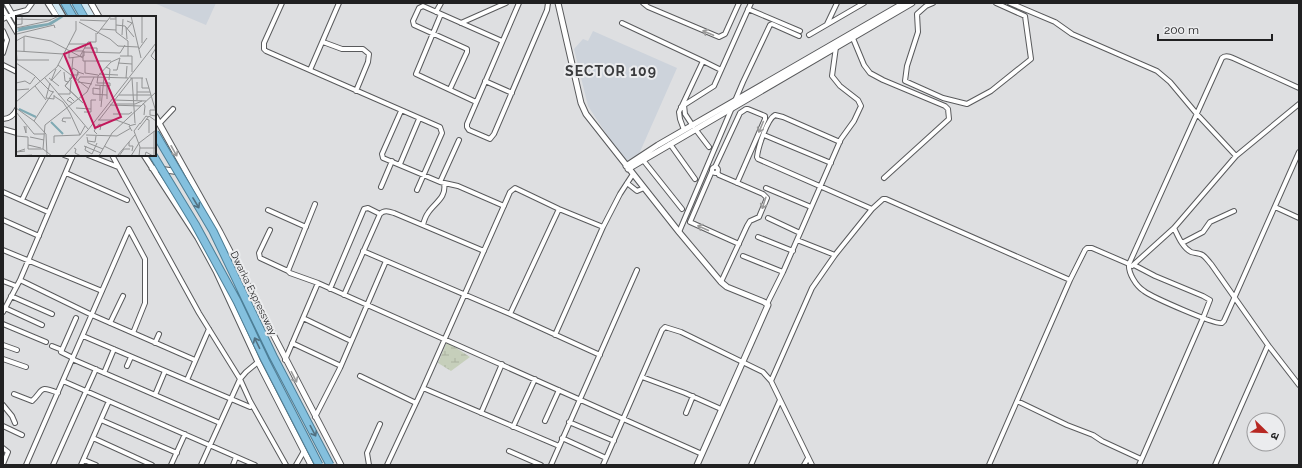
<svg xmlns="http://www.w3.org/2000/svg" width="1302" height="468" viewBox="0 0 1302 468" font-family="Raleway,'Noto Sans Devanagari',sans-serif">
<defs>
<pattern id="wetland-marsh" width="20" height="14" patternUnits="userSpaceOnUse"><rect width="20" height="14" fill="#c6cfbb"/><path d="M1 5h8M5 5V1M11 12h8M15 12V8" fill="none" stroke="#aab1a0"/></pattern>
</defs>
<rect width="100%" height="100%" fill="#dedfe1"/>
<!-- built -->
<path fill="#cdd3db" d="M 154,3 L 216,3 L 206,25 Z
M 593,31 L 677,68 L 639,154 L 626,161 L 613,144 L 588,106 L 574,49 L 583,39 L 588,41 Z"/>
<!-- wetland -->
<path fill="url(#wetland-marsh)" d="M 447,342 L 470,357 L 451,371 L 438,363 Z"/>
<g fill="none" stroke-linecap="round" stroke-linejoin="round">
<defs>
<path id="minor" d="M 6,3 L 17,22
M 282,3 L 264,43 L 264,49 L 266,51 L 440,127 L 442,133 L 417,190
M 519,3 L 467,124 L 467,127 L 469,130 L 490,139 L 494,134 L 547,10 L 548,3
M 643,3 L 648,7 L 719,37 L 725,34 L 739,3
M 933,3 L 926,6 L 917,14 L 918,32 L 907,66 L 905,81 L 943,98 L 967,104 L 991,91 L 1031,59 L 1025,16 L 996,3
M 1010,3 L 1055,22 L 1072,34 L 1157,71 L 1170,82 L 1196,113 L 1236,156
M 3,9 L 17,33
M 748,9 L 800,31
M 436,12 L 441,3
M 441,14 L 416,74 L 476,102
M 3,19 L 12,14 L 27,10 L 32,3
M 461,23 L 506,3
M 622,23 L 703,61 L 679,112 L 680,119 L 684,130
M 827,24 L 837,3
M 3,31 L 7,40 L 3,53
M 809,35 L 864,3
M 852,36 L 864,65 L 870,73 L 883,80 L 945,106 L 948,109 L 949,119 L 884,178
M 323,42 L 342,49 L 363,49 L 369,54 L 368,62 L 356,91
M 703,61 L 721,70
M 3,65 L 17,72
M 310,70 L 339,3
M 485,81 L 512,93
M 1299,88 L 1233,58 C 1229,56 1225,55 1222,58 L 1129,264 C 1128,273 1136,286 1144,291 C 1152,297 1215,325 1222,323 L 1224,321 L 1299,152
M 450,89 L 467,52 L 467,49 L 414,25 L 413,21 L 419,8 L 423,6 L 502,41
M 684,105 L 685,114 L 693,126
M 681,107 L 714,86 L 751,3
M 401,111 L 382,154 L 383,158 L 440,182 L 458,186 L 504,206
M 3,119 C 10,119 14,115 17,109
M 159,124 L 173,109
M 3,129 L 17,133
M 696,130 L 709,147
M 764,135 L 831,163
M 840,142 L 783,117 L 775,115 C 767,119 758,148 757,157 L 758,159 L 872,209
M 670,144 L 695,179
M 64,155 L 72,158
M 88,155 L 118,167
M 112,155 L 199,313 L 240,379 L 250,401 L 286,465
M 643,160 L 682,209
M 400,164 L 419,119
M712 170a3 3 0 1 1 6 0a3 3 0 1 1-6 0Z
M 715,167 L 740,113 L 746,109 L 748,109 L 765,116 L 765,119 L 737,183
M 712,171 L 690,222 L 739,244
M 717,172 L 719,175 L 763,194 L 767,198 L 759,217 L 750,221 L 747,226 L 721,282
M 66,173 L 127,200
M 440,182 L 459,140
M 627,183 L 637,191 L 644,188
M 381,187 L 392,161
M 766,188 L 811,207
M 3,192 L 48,212
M 22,200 L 43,155
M 1275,207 L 1299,218
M 268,210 L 306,227
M 768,218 L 800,233
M 3,220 L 39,236
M 423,225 C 424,221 425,217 428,213 C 434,203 447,198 444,183
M 603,227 L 620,194 L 633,174
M 1174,228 C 1178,236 1182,247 1191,252 C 1194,253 1197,253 1200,254 C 1205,255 1208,261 1211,264 L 1268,345 L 1299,385
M 129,229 L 145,259 L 145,303 L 133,333
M 270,230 L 259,253 L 260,258 L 288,271 L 290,273 L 318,283 L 702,454
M 679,232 L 743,82 L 770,25 L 772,24 L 799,36
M 758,237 L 793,251
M 797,240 L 835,255
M 1182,243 L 1203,232 L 1210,222 L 1234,211
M 3,250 L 102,291
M 363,251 L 510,314 L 600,355
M 743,256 L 783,272
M 1134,265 L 1155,276 L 1203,296 L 1210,300 L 1203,318 L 1139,465
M 1132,266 L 1174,228 L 1236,156 L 1299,104
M 288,271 L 315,204
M 20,280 L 92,315 L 195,360
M 3,281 L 16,286
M 330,289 L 364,209 L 368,208 L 380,214
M 344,295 L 380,214 C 384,210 388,211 394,213 L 484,251
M 11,296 L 52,314
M 767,304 L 783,272 L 841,139 L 854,121 L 861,106 L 858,100 L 840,86 L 832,76 L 836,47
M 5,308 L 42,325
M 3,312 L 20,280 L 73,155
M 510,314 L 559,209
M 303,318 L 351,341
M 110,323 L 123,296
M 3,324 L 46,342
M 83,336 L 250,407
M 155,343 L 159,334
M 292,343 L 341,366
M 3,345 L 17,350
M 52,346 L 62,350
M 73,358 L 61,352 L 76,318
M 3,359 L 26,367
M 72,359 L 220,423
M 285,360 L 318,283
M 127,366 L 131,357
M 104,373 L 114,349
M 360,376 L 416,403
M 642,377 L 685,393 L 721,409
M 187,380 L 209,329
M 63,381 L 255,465
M 771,381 L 812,288 L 835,255 L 872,209 L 883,199 L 886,199 L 1070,280
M 423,388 L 510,192 L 515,188 L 559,209 L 603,227 L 555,335
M 14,394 L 32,401 C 44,390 38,385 58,393
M 155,395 L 165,371
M 1017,401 L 1067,425 L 1093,435 L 1102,441 L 1141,459
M 3,405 L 12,416 L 15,423
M 481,413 L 502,364
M 686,413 L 693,396
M 315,417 L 340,368 L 386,261
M 101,420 L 177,453
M 545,421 L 559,390
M 569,422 L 614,441
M 3,426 L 22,435
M 513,427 L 535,379
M 93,438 L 152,465
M 562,438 L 606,458
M 3,448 L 8,452 L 3,464
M 509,451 L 541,465
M 84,460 L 96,465
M 26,465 L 129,229
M 53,465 L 96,369
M 81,465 L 109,401
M 171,465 L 185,434
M 201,465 L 240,379 L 246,372 L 258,362
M 233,465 L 236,457
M 296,465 L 304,451
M 369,465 L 367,453 L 380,424
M 387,465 L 423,388 L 559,446
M 551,465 L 637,270
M 603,465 L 662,330 L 665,327 L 681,332 L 763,372 L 771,381 L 812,465
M 751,465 L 780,400
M 804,465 L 808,458
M 989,465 L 1070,280 L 1085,250 L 1087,248 L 1092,248 L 1129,264
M 1215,465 L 1268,345"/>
<path id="tertiary" d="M 48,3 L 57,17
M 91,3 L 99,17
M 558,3 L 581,103 L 586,114 L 679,232 L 721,282 L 727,287 L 764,302 L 768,305 L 697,465
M 155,116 L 220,232 L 341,465
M 144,155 L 198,238 L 216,271 L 258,362 L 311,465
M 626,166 L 658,145 L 904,3
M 152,168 L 180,172
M 628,169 L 912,3"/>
<path id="secondary" d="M 55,3 L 63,17
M 84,3 L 92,17"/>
<path id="trunk" d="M 65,3 L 73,17
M 76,3 L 84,17"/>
</defs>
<!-- minor casing -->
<use href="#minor" stroke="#595a5c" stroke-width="6"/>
<!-- tertiary casing -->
<use href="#tertiary" stroke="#595a5c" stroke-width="7"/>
<!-- secondary casing -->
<use href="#secondary" stroke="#595a5c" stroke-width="8"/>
<!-- trunk casing -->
<use href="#trunk" stroke="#4d7e96" stroke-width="9"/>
<!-- minor -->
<use href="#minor" stroke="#fff" stroke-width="4"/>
<!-- tertiary -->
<use href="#tertiary" stroke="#fff" stroke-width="5"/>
<!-- secondary -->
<use href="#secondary" stroke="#d1e7f2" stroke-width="5.5"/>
<!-- trunk -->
<use href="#trunk" stroke="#84c0de" stroke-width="7"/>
<defs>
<path id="trunk-bridge" d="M 155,133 L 213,231 L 273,356 L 330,465
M 153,155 L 195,224 L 237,301 L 265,360 L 319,465"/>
</defs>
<!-- trunk-bridge casing -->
<use href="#trunk-bridge" stroke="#4d7e96" stroke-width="9" stroke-linecap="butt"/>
<!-- trunk-bridge -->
<use href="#trunk-bridge" stroke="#84c0de" stroke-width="7"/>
</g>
<!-- one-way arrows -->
<defs><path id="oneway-shaft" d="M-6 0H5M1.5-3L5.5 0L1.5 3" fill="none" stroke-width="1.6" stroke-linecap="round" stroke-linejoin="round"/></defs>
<g stroke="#9b9b9b">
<use href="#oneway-shaft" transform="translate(708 33) rotate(-157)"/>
<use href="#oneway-shaft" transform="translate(761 127) rotate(113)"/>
<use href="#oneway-shaft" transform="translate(174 151) rotate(61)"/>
<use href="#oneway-shaft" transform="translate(764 203) rotate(108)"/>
<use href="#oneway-shaft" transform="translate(703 228) rotate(-156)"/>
<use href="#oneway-shaft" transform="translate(294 377) rotate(63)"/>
</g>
<g stroke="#527080">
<use href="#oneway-shaft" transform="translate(196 203) rotate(59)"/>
<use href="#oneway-shaft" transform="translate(257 343) rotate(-116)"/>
<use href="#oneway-shaft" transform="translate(313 431) rotate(62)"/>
</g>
<g text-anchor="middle" stroke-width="4" stroke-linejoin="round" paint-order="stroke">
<!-- street labels -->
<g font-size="10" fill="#202021" stroke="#ebecee">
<text transform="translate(254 293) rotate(64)" y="4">Dwarka Expressway</text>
</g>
<!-- district labels -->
<g font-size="14" font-weight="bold" letter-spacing="1" fill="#3a3b3d" stroke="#ebecee">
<text x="611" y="76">SECTOR 109</text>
</g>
</g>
<!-- overview -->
<g transform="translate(16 16)">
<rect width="140" height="140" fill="#dedfe1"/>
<path d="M 45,0 L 49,0 L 35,9 L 0,16 L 3,14 L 0,13 L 6,11 L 32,7 Z" fill="#7fa9b3"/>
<path fill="none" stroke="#7fa9b3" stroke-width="2" d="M 3,93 L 20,101M 35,106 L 47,118"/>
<path fill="none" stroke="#929394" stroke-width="1" d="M 115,0 L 125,42M 0,3 L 35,4M 100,3 L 100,16 L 112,25M 64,4 L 91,5M 111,5 L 116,7 L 111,13M 63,6 L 94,23 L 102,30 L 122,31M 0,9 L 6,8 L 6,0M 100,9 L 109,10 L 118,21M 110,11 L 111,23M 0,12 L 32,5 L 43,0M 85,13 L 100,14M 1,18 L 38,9 L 39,12M 81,18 L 95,0 L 100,1 L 100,3 L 94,3M 106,19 L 107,3M 0,25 L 9,20 L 35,25 L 67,42M 126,27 L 126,0M 53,28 L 70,28M 0,32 L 1,44M 68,32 L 81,32 L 81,37M 140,32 L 135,40 L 140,45M 123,33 L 131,22M 1,35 L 47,38M 8,35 L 8,21M 53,35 L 68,35 L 68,40 L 53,42 ZM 64,40 L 72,26 L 80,26 L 80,17M 104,40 L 116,40 L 116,56M 112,40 L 112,25M 67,42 L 67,36 L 104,37 L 109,29M 67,42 L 67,45 L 95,45M 1,44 L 33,44M 69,45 L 69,57 L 82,59M 95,46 L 104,42 L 101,54 L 97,54M 0,47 L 18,59 L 34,75 L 38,76M 102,47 L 116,48M 42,49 L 73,73M 90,51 L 94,53 L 93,64M 55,55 L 57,52 L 62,55 L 62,59 L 56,59M 48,56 L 49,65 L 52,66M 83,58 L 102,59M 57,60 L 49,70 L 67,87 L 49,70 L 57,60M 29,62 L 72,113M 33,62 L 43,70M 53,62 L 55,63 L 57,41M 110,62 L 111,50M 114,62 L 127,62M 116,62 L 119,107M 126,62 L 126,72 L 133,72M 130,62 L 140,96M 60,63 L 62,56 L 68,58M 36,64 L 45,54M 62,64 L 64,61 L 78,61M 35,65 L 40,53M 62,66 L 76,68M 0,67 L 9,65 L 14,68 L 19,61M 34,67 L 30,82 L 38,83 L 38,79M 79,69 L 94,70M 19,70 L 30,84M 91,70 L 91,83M 94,70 L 94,67 L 81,67 L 82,60 L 95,46M 84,73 L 77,72 L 77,78 L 91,79M 0,74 L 13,73M 121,76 L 134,76M 42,78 L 54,78 L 55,64M 103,79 L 135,79M 38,80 L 47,86 L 54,97 L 64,119 L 69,110M 97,84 L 130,85M 121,84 L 121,66M 84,85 L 84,70M 0,86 L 41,51 L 60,14 L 60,5M 56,87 L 51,84 L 54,81 L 58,85M 127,87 L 129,90 L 128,99M 99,88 L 119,88 L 126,85M 94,89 L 125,90M 85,91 L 88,61M 0,92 L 18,105 L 30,118 L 31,139M 60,92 L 75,93M 139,94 L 134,94 L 134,99 L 140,100M 0,96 L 18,118 L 28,118M 68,96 L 75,96 L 75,84 L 80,84M 97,98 L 113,98 L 116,96M 130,103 L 133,104 L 133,117M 82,104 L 100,104 L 114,109M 83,104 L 116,62M 18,105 L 37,76M 50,106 L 46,105 L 47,102 L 55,102M 124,108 L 130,100 L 132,101M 8,110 L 10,117 L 10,110M 122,114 L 133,100 L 140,105M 116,115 L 113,110 L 120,108M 81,118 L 78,115 L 83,108 L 85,109 L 84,114M 70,119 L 101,120 L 115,112M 0,120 L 12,121 L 12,133 L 27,133M 14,121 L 28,124M 71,121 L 72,127 L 87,133M 72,125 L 79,126 L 80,120M 113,126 L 113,130 L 117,130 L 116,135M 38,127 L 38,120 L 64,119M 12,129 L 25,132M 68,130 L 85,137M 70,130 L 69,134 L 76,138 L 81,127M 88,130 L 100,136M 58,132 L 60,133 L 59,137 L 65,140M 124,132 L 140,132M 9,135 L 0,136 L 9,133M 2,140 L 16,139M 36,140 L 27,133 L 29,109 L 71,76 L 78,61 L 112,62M 48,140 L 72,114 L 140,27M 83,140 L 96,117 L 140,76M 101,140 L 119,119M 103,140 L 108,133 L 114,133M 115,140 L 123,127 L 140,114M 123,140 L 124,131 L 118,115 L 124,107M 129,140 L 130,136 L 137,140M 138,140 L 138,115"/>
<path fill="#c2185b" fill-opacity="0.15" stroke="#c2185b" stroke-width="2" d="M 74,27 L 105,101 L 79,112 L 48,38 Z"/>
<rect width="140" height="140" fill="none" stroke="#202021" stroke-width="2"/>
</g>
<!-- border -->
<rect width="1302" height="468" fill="none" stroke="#202021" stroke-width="8"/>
<!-- north arrow -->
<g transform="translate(1266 432) rotate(113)"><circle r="19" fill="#ebecee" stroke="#9a9a9c"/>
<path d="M0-3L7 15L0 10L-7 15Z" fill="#b72823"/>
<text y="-6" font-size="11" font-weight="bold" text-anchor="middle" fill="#202021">उ</text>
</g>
<!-- scale -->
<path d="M1158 34v6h114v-6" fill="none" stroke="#202021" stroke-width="2"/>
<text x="1164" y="34" font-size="12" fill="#202021" stroke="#ebecee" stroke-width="3" paint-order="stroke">200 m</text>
</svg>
